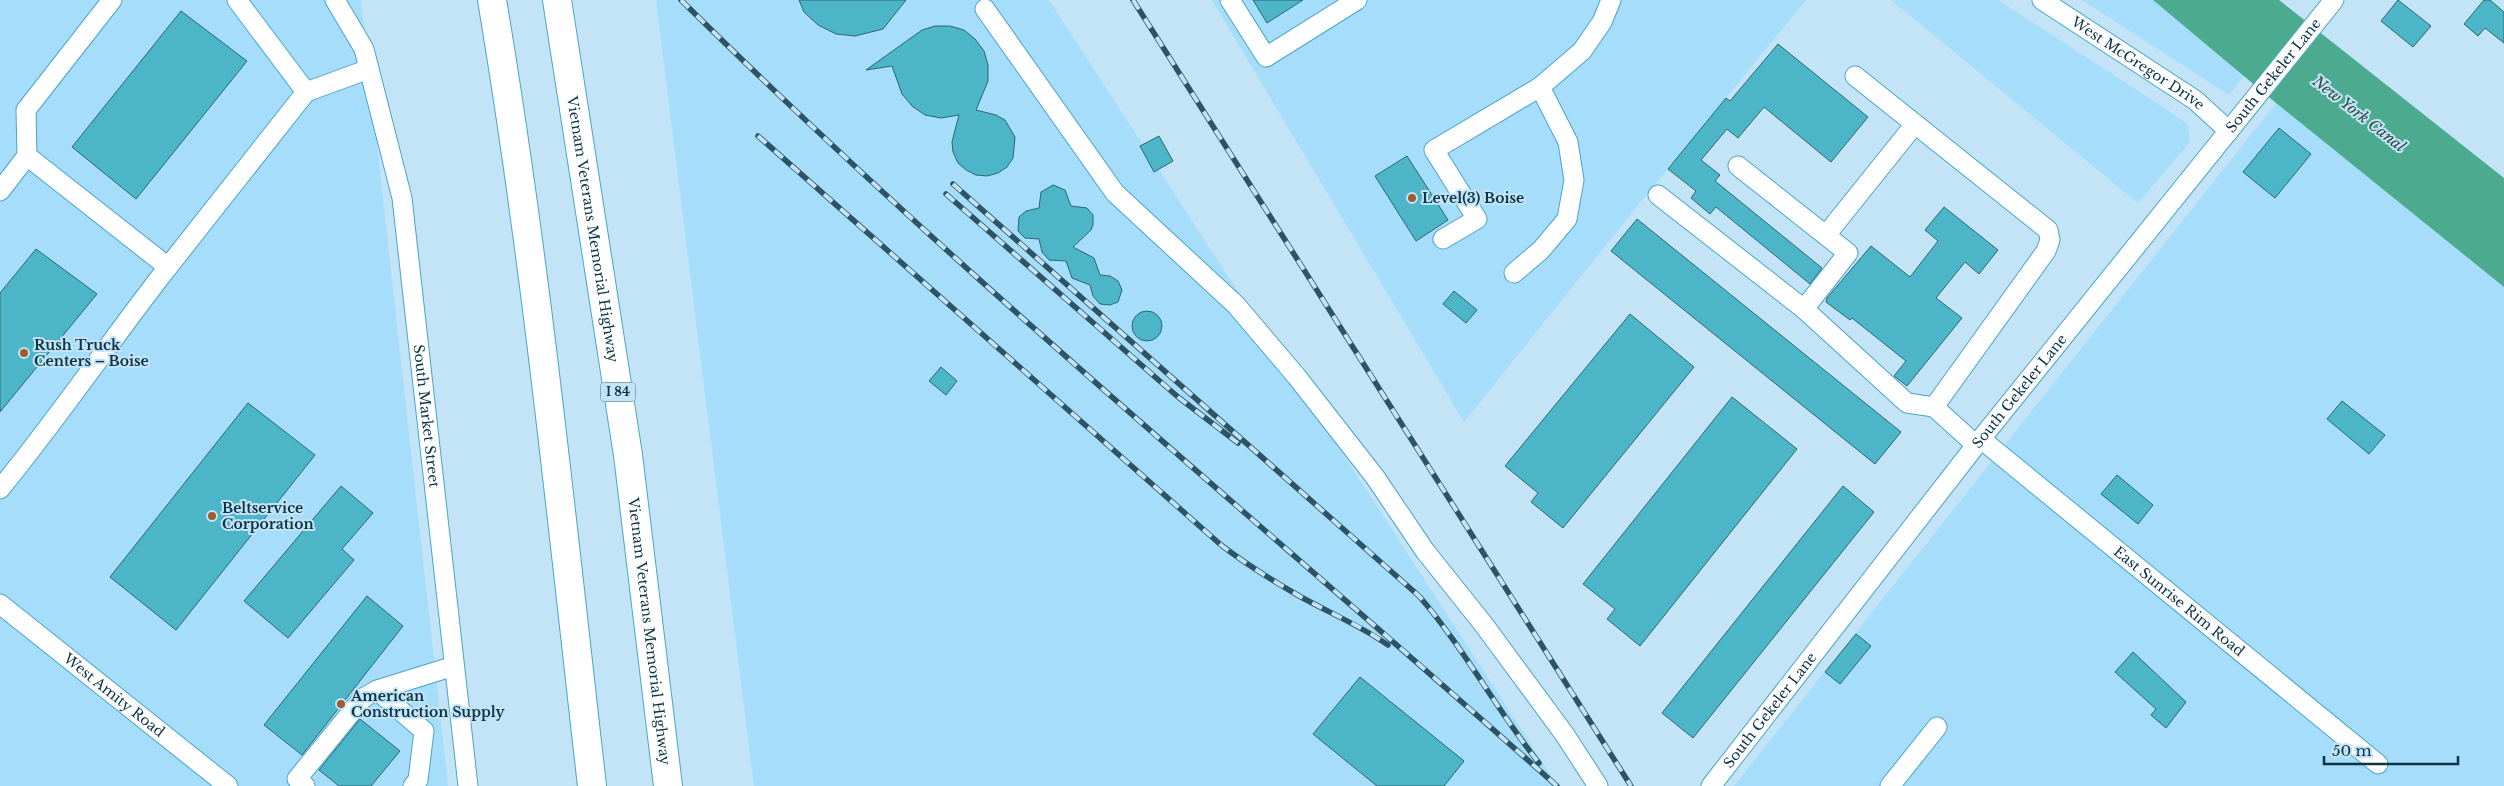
<svg xmlns="http://www.w3.org/2000/svg" width="2504" height="786" viewBox="0 0 2504 786" font-family="'Libre Baskerville',serif">
<rect width="100%" height="100%" fill="#c3e4f6"/>
<!-- built -->
<path fill="#a5ddfa" d="M 0,0 L 361,0 L 448,786 L 0,786 Z
M 656,0 L 1049,0 L 1558,786 L 754,786 Z
M 1212,0 L 1806,0 L 1639,204 L 1464,422 Z
M 1891,0 L 1998,0 L 2169,111 L 2188,125 L 2190,142 L 2138,203 Z
M 2082,0 L 2153,0 L 2244,76 L 2229,95 Z
M 2276,103 L 2504,287 L 2504,786 L 1734,786 Z"/>
<!-- water -->
<path fill="#4cab8e" d="M 2153,0 L 2279,0 L 2504,178 L 2504,287 L 2276,103 Z"/>
<!-- building -->
<path fill="#4cb6c8" stroke="#2a6771" d="M 799,0 L 906,0 L 883,29 L 855,36 L 836,34 L 818,25 L 804,12 Z
M 1253,0 L 1303,0 L 1267,23 Z
M 2398,0 L 2431,26 L 2413,47 L 2381,21 Z
M 2484,0 L 2490,0 L 2504,12 L 2504,43 L 2485,28 L 2478,36 L 2464,24 Z
M 181,11 L 247,61 L 136,199 L 72,147 Z
M 935,26 L 950,26 L 964,30 L 975,39 L 984,51 L 988,65 L 988,81 L 976,110 L 996,115 L 1005,120 L 1015,137 L 1013,158 L 1007,167 L 998,173 L 987,176 L 976,175 L 966,170 L 958,163 L 953,152 L 952,142 L 959,115 L 941,118 L 925,115 L 912,106 L 902,94 L 892,66 L 866,70 L 922,30 Z
M 1778,44 L 1868,117 L 1831,162 L 1764,107 L 1738,138 L 1727,129 L 1701,160 L 1720,175 L 1715,181 L 1822,268 L 1810,284 L 1716,207 L 1710,214 L 1691,198 L 1696,191 L 1668,169 L 1726,98 L 1730,101 Z
M 2279,128 L 2311,154 L 2275,198 L 2243,172 Z
M 1159,136 L 1173,161 L 1154,172 L 1140,146 Z
M 1407,156 L 1448,220 L 1416,241 L 1375,176 Z
M 1053,185 L 1065,190 L 1071,206 L 1087,208 L 1093,215 L 1093,225 L 1091,230 L 1073,247 L 1094,258 L 1100,275 L 1110,276 L 1118,281 L 1122,290 L 1118,302 L 1110,305 L 1100,304 L 1093,296 L 1090,285 L 1072,278 L 1066,261 L 1049,260 L 1042,252 L 1039,239 L 1025,238 L 1018,231 L 1019,217 L 1026,211 L 1039,208 L 1041,192 Z
M 1944,207 L 1998,250 L 1979,274 L 1965,262 L 1936,298 L 1962,318 L 1907,386 L 1894,376 L 1906,361 L 1852,318 L 1850,320 L 1826,302 L 1827,298 L 1871,246 L 1910,277 L 1938,241 L 1925,230 Z
M 1637,219 L 1901,432 L 1875,464 L 1611,251 Z
M 36,249 L 97,294 L 0,412 L 0,293 Z
M 1454,291 L 1477,310 L 1466,323 L 1443,304 Z
M1132 326a15 15 0 1 1 30 0a15 15 0 1 1-30 0Z
M 1630,314 L 1694,367 L 1563,528 L 1531,502 L 1538,493 L 1505,466 Z
M 941,367 L 957,381 L 946,395 L 929,381 Z
M 1732,397 L 1797,449 L 1640,646 L 1607,619 L 1615,609 L 1583,584 Z
M 2342,401 L 2385,435 L 2369,454 L 2327,419 Z
M 248,403 L 315,455 L 176,630 L 110,577 Z
M 2117,475 L 2153,505 L 2138,524 L 2101,494 Z
M 341,486 L 373,513 L 342,549 L 354,560 L 288,638 L 244,601 Z
M 1843,486 L 1874,512 L 1693,738 L 1662,713 Z
M 367,596 L 403,626 L 302,755 L 264,725 Z
M 1856,634 L 1871,646 L 1840,684 L 1825,672 Z
M 2133,652 L 2186,702 L 2166,728 L 2151,715 L 2156,709 L 2115,672 Z
M 1360,677 L 1464,761 L 1444,786 L 1377,786 L 1313,734 Z
M 360,719 L 400,751 L 371,786 L 339,786 L 319,770 Z"/>
<g fill="none" stroke-linecap="round" stroke-linejoin="round">
<defs>
<g id="minor">
<path d="M 112,0 L 26,110 L 27,156 L 168,267 L 306,92 L 369,69"/>
<path d="M 237,0 L 306,92"/>
<path id="s1" d="M 335,0 L 364,49 L 402,198 L 468,786"/>
<path d="M 1230,0 L 1266,57 L 1357,0"/>
<path id="s2" d="M 2042,0 L 2195,100 L 2229,131"/>
<path d="M 985,9 L 1115,193 L 1236,305 L 1297,377 L 1375,477 L 1425,551 L 1484,625 L 1565,735 L 1598,786"/>
<path d="M 1855,76 L 2048,230 L 2050,240 L 2046,251 L 1934,407 L 1976,445"/>
<path d="M 1738,166 L 1848,253 L 1804,309"/>
<path d="M 0,191 L 27,156"/>
<path d="M 1658,195 L 1804,309 L 1907,403 L 1934,407"/>
<path d="M 1826,235 L 1915,124"/>
<path d="M 1443,239 L 1477,219 L 1434,150 L 1540,87 L 1582,51 L 1602,22 L 1611,0"/>
<path d="M 1514,273 L 1541,250 L 1567,219 L 1574,180 L 1568,142 L 1540,87"/>
<path id="s3" d="M 1981,439 L 2378,764"/>
<path d="M 0,489 C 59,417 111,340 168,267"/>
<path id="s4" d="M 0,604 L 228,786"/>
<path d="M 377,690 L 424,731 L 418,780 L 413,786"/>
<path d="M 305,786 L 297,779 L 363,698 L 377,690 L 454,666"/>
<path id="s5" d="M 1711,786 L 1976,445 L 2334,0"/>
<path d="M 1890,786 L 1937,727"/>
</g>
<g id="highway">
<path d="M 492,0 C 536,261 562,524 592,786"/>
<path id="s6" d="M 557,0 L 628,455 L 668,786"/>
</g>
</defs>
<!-- minor casing -->
<use href="#minor" stroke="#48a4ce" stroke-width="21"/>
<!-- highway casing -->
<use href="#highway" stroke="#48a4ce" stroke-width="30"/>
<!-- minor -->
<use href="#minor" stroke="#fff" stroke-width="19"/>
<!-- highway -->
<use href="#highway" stroke="#fff" stroke-width="28"/>
<defs>
<path id="rail" d="M 681,0 C 960,276 1264,525 1557,786
M 1133,0 L 1631,786
M 758,136 L 1221,545 C 1246,564 1273,581 1301,597 C 1330,613 1361,626 1388,645
M 953,184 L 1419,596 C 1464,648 1496,709 1539,763
M 946,194 L 1178,397 L 1238,443"/>
</defs>
<!-- rail casing -->
<use href="#rail" stroke="#2c5465" stroke-width="5.5"/>
<!-- rail -->
<use href="#rail" stroke="#c3e4f6" stroke-width="4" stroke-dasharray="11" stroke-linecap="butt"/>
</g>
<!-- markers -->
<g fill="#a05b2f" stroke="#c3e4f6" stroke-width="2">
<circle cx="1412" cy="198" r="5"/>
<circle cx="24" cy="353" r="5"/>
<circle cx="212" cy="516" r="5"/>
<circle cx="341" cy="704" r="5"/>
</g>
<g text-anchor="middle" stroke-width="4" stroke-linejoin="round" paint-order="stroke">
<!-- shield labels -->
<rect fill="#c3e4f6" stroke="#436a7b" stroke-width="1" x="600.5" y="382.5" width="35" height="19" rx="4"/>
<g font-size="12" font-weight="bold" fill="#0c3546">
<text x="618" y="396">I 84</text>
</g>
<!-- street labels -->
<g font-size="14" fill="#0c3546" stroke="#c3e4f6">
<text dy="5" stroke="none"><textPath href="#s2" startOffset="115">West McGregor Drive</textPath></text>
<text dy="5" stroke="none"><textPath href="#s5" startOffset="906">South Gekeler Lane</textPath></text>
<text dy="5" stroke="none"><textPath href="#s6" startOffset="232">Vietnam Veterans Memorial Highway</textPath></text>
<text dy="5" stroke="none"><textPath href="#s5" startOffset="501">South Gekeler Lane</textPath></text>
<text dy="5" stroke="none"><textPath href="#s1" startOffset="430">South Market Street</textPath></text>
<text dy="5" stroke="none"><textPath href="#s3" startOffset="256">East Sunrise Rim Road</textPath></text>
<text dy="5" stroke="none"><textPath href="#s6" startOffset="638">Vietnam Veterans Memorial Highway</textPath></text>
<text dy="5" stroke="none"><textPath href="#s4" startOffset="146">West Amity Road</textPath></text>
<text dy="5" stroke="none"><textPath href="#s5" startOffset="96">South Gekeler Lane</textPath></text>
</g>
<!-- poi labels -->
<g font-size="14" font-weight="bold" fill="#0c3546" stroke="#c3e4f6" text-anchor="start">
<text x="1422" y="203">Level(3) Boise</text>
<text x="34" y="350">Rush Truck<tspan x="34" dy="16">Centers – Boise</tspan></text>
<text x="222" y="513">Beltservice<tspan x="222" dy="16">Corporation</tspan></text>
<text x="351" y="701">American<tspan x="351" dy="16">Construction Supply</tspan></text>
</g>
<!-- water labels -->
<g font-size="15" font-style="italic" fill="#2c493f" stroke="#c3e4f6">
<text transform="translate(2359 114) rotate(38)" y="5">New York Canal</text>
</g>
</g>
<!-- scale -->
<path d="M2324 756v8h134v-8" fill="none" stroke="#0c3546" stroke-width="2.5"/>
<text x="2332" y="756" font-size="15" fill="#0c3546" stroke="#c3e4f6" stroke-width="4" paint-order="stroke">50 m</text>
</svg>
